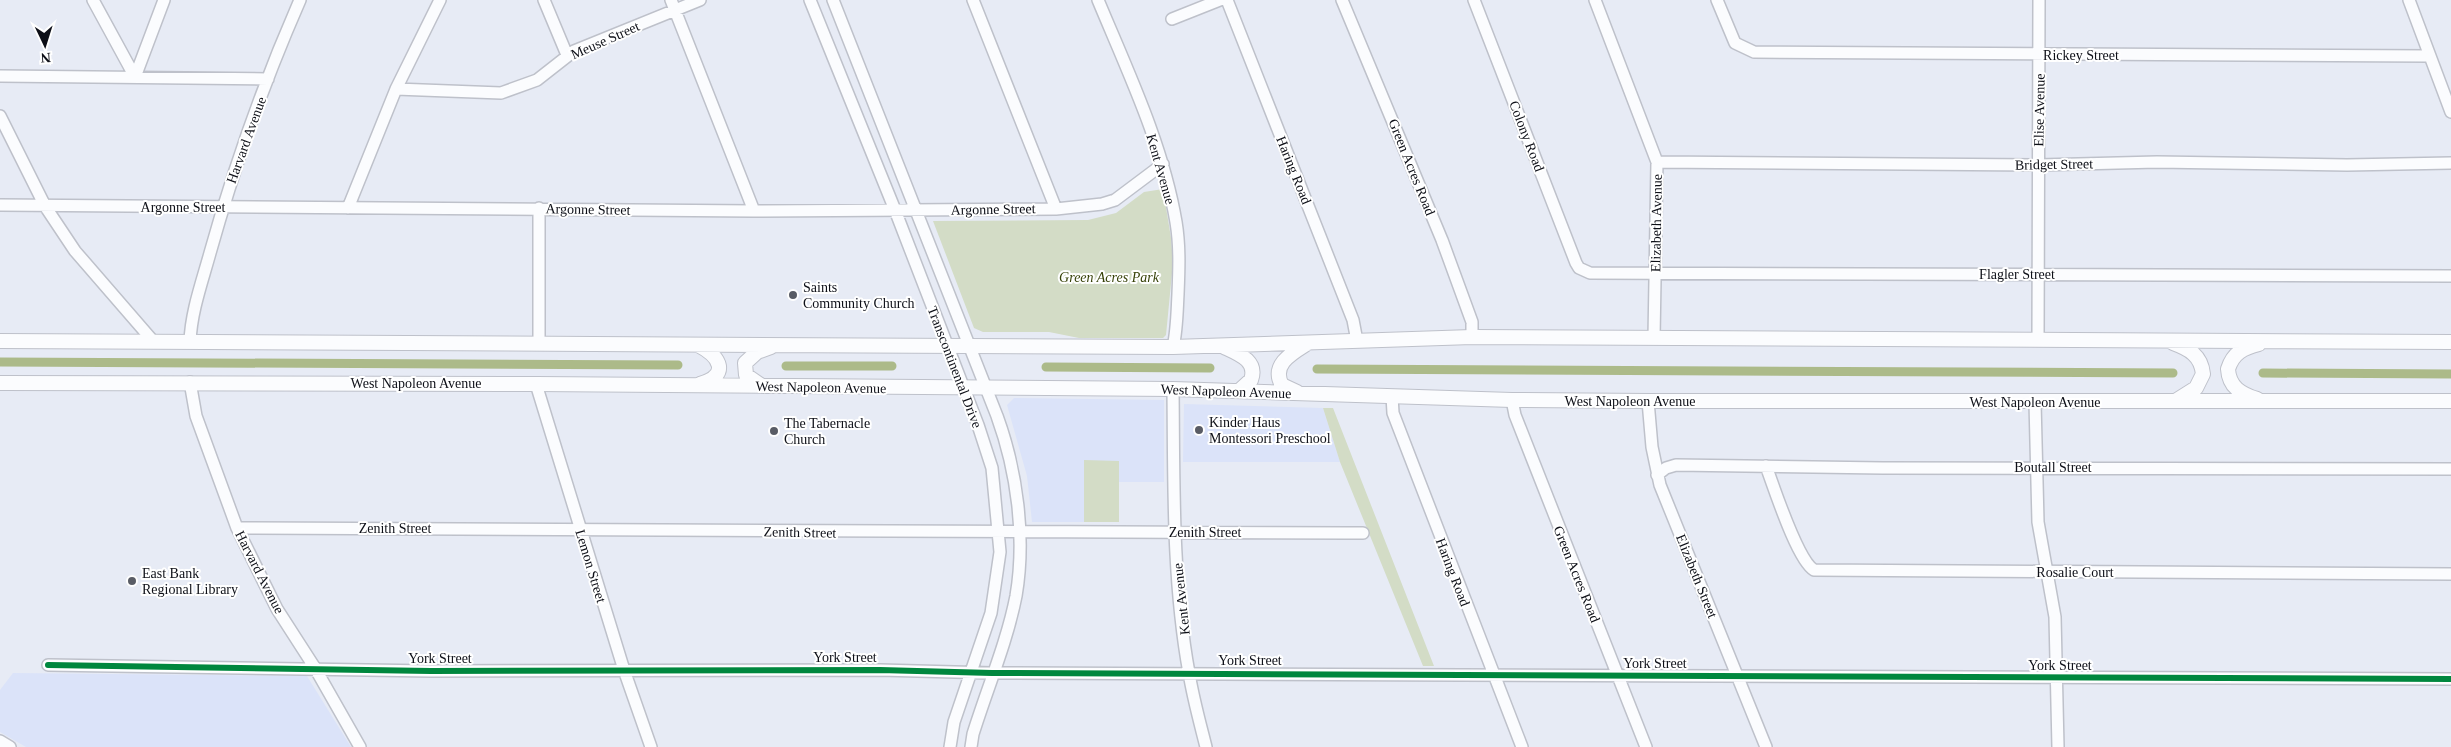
<svg xmlns="http://www.w3.org/2000/svg" width="2451" height="747" viewBox="0 0 2451 747" font-family="Georgia,serif">
<rect width="100%" height="100%" fill="#e7ebf5"/>
<!-- built -->
<path fill="#dbe3f9" d="M 1014,398 L 1164,400 L 1164,482 L 1119,482 L 1118,461 L 1084,461 L 1084,522 L 1032,522 L 1027,476 L 1007,405 Z
M 1184,404 L 1323,408 L 1340,462 L 1183,462 Z
M 13,673 L 307,676 L 351,747 L 26,747 L 0,732 L 0,690 Z"/>
<!-- green -->
<path fill="#d3dcc6" d="M 1163,189 L 1171,238 L 1173,263 L 1166,335 L 1163,338 L 1079,338 L 1049,332 L 983,332 L 974,328 L 933,221 L 1088,220 L 1116,213 L 1144,192 Z
M 1323,408 L 1333,408 L 1434,666 L 1423,666 L 1340,462 Z
M 1084,460 L 1119,461 L 1119,522 L 1084,522 Z"/>
<g fill="none" stroke-linecap="round" stroke-linejoin="round">
<!-- canal -->
<path stroke="#acba89" stroke-width="9" d="M 0,362 L 678,365
M 786,366 L 892,366
M 1046,367 L 1210,368
M 1317,369 L 2173,373
M 2263,373 L 2451,374"/>
<defs>
<path id="minor" d="M 93,0 L 135,77
M 544,0 L 567,55
M 671,0 L 754,211
M 810,0 L 895,210 L 978,425 L 992,468 L 1000,552 L 991,613 L 954,722 L 950,747
M 833,0 L 997,416 C 1017,471 1026,537 1016,596 C 1007,642 987,689 973,734 L 971,747
M 973,0 L 1056,209
M 1098,0 C 1128,72 1163,145 1176,222 C 1180,246 1179,270 1178,294 C 1177,312 1177,330 1173,347
M 1227,0 L 1353,320 L 1357,341
M 1342,0 L 1442,240 L 1472,322 L 1472,337
M 1474,0 L 1576,263 L 1579,268 L 1590,273 L 2451,276
M 1595,0 L 1657,162 L 1654,338
M 1717,0 L 1735,43 L 1754,52 L 2429,56
M 2409,0 L 2451,112
M 1172,19 L 1220,0
M 0,76 L 268,79
M 135,77 L 164,0
M 396,89 L 501,93 L 537,80 L 574,51 L 700,0
M 0,116 L 45,206 L 75,251 L 153,341
M 1657,162 L 2039,165 L 2157,162 L 2347,165 L 2451,163
M 0,205 L 754,211 L 1056,209 L 1102,204 L 1115,200 L 1163,164
M 348,208 L 396,89 L 440,0
M 2038,340 L 2039,0
M 190,342 C 191,312 202,282 210,253 C 234,167 264,82 300,0
M 539,343 L 539,208
M 190,382 L 196,416 L 237,528 L 277,609 L 315,668 L 360,747
M 536,384 L 624,670 L 651,747
M 1173,389 C 1174,483 1172,580 1189,673 C 1193,698 1200,723 1206,747
M 1392,396 L 1393,413 L 1522,747
M 1512,400 L 1515,415 L 1646,747
M 1648,401 L 1652,447 L 1660,485 L 1766,747
M 2035,402 L 2038,522 L 2055,617 L 2058,747
M 1766,466 C 1774,487 1797,560 1814,570 L 2451,574
M 1657,475 L 1666,468 L 1676,465 L 1883,468 L 2451,469
M 237,528 C 613,529 988,534 1363,533
M 48,665 L 431,671 L 880,670 L 992,673 L 2451,679
M 0,741 L 10,747"/>
<path id="major" d="M 0,341 L 1173,347 L 1472,337 L 2451,342
M 2173,343 C 2189,349 2201,355 2203,374 L 2196,388 L 2177,400
M 698,345 C 721,357 730,375 700,384
M 1224,347 C 1239,354 1258,361 1251,380 L 1239,391
M 0,383 L 536,384 L 1173,389 L 1512,400 L 1648,401 L 2451,401
M 762,386 L 746,375 L 745,363 L 757,352 L 771,347
M 1297,392 L 1282,385 C 1270,364 1294,352 1308,343
M 2257,399 C 2241,394 2229,387 2228,369 C 2233,353 2243,348 2259,344"/>
</defs>
<!-- minor casing -->
<use href="#minor" stroke="#bec1ca" stroke-width="14"/>
<!-- major casing -->
<use href="#major" stroke="#bec1ca" stroke-width="16"/>
<!-- minor -->
<use href="#minor" stroke="#fbfcfe" stroke-width="11"/>
<!-- major -->
<use href="#major" stroke="#fbfcfe" stroke-width="14"/>
<defs>
<path id="cycleway" d="M 48,665 L 431,671 L 880,670 L 992,673 L 2451,679"/>
</defs>
<!-- cycleway casing -->
<use href="#cycleway" stroke="#fff" stroke-width="9"/>
<!-- cycleway -->
<use href="#cycleway" stroke="#00873e" stroke-width="6"/>
</g>
<!-- markers -->
<g fill="#595c65" stroke="#fff" stroke-width="2">
<circle cx="793" cy="295" r="5"/>
<circle cx="1199" cy="430" r="5"/>
<circle cx="774" cy="431" r="5"/>
<circle cx="132" cy="581" r="5"/>
</g>
<g text-anchor="middle" stroke-width="4" stroke-linejoin="round" paint-order="stroke">
<!-- street labels -->
<g font-size="14" fill="#0d0f17" stroke="#fff">
<text transform="translate(605 40) rotate(-24)" y="5">Meuse Street</text>
<text x="2081" y="60">Rickey Street</text>
<text transform="translate(2039 110) rotate(-89)" y="5">Elise Avenue</text>
<text transform="translate(1527 136) rotate(69)" y="5">Colony Road</text>
<text transform="translate(246 140) rotate(-70)" y="5">Harvard Avenue</text>
<text transform="translate(2054 164) rotate(-1)" y="5">Bridget Street</text>
<text transform="translate(1412 167) rotate(68)" y="5">Green Acres Road</text>
<text transform="translate(1161 169) rotate(74)" y="5">Kent Avenue</text>
<text transform="translate(1294 170) rotate(68)" y="5">Haring Road</text>
<text x="183" y="212">Argonne Street</text>
<text transform="translate(588 209) rotate(1)" y="5">Argonne Street</text>
<text transform="translate(993 209) rotate(-1)" y="5">Argonne Street</text>
<text transform="translate(1656 223) rotate(-89)" y="5">Elizabeth Avenue</text>
<text x="2017" y="279">Flagler Street</text>
<text transform="translate(955 367) rotate(69)" y="5">Transcontinental Drive</text>
<text x="416" y="388">West Napoleon Avenue</text>
<text transform="translate(821 387) rotate(1)" y="5">West Napoleon Avenue</text>
<text transform="translate(1226 391) rotate(2)" y="5">West Napoleon Avenue</text>
<text x="1630" y="406">West Napoleon Avenue</text>
<text x="2035" y="407">West Napoleon Avenue</text>
<text x="2053" y="472">Boutall Street</text>
<text x="395" y="533">Zenith Street</text>
<text transform="translate(800 532) rotate(1)" y="5">Zenith Street</text>
<text x="1205" y="537">Zenith Street</text>
<text transform="translate(591 566) rotate(73)" y="5">Lemon Street</text>
<text transform="translate(260 572) rotate(63)" y="5">Harvard Avenue</text>
<text transform="translate(1453 572) rotate(69)" y="5">Haring Road</text>
<text x="2075" y="577">Rosalie Court</text>
<text transform="translate(1577 574) rotate(68)" y="5">Green Acres Road</text>
<text transform="translate(1697 576) rotate(68)" y="5">Elizabeth Street</text>
<text transform="translate(1181 599) rotate(-96)" y="5">Kent Avenue</text>
<text x="845" y="662">York Street</text>
<text x="440" y="663">York Street</text>
<text x="1250" y="665">York Street</text>
<text x="1655" y="668">York Street</text>
<text x="2060" y="670">York Street</text>
</g>
<!-- park labels -->
<g font-size="14" font-style="italic" fill="#364107" stroke="#fff">
<text x="1109" y="282">Green Acres Park</text>
</g>
<!-- poi labels -->
<g font-size="14" fill="#0d0f17" stroke="#fff" text-anchor="start">
<text x="803" y="292">Saints<tspan x="803" dy="16">Community Church</tspan></text>
<text x="1209" y="427">Kinder Haus<tspan x="1209" dy="16">Montessori Preschool</tspan></text>
<text x="784" y="428">The Tabernacle<tspan x="784" dy="16">Church</tspan></text>
<text x="142" y="578">East Bank<tspan x="142" dy="16">Regional Library</tspan></text>
</g>
</g>
<!-- north arrow -->
<g transform="translate(45 45) rotate(176)" stroke="#ffffff" stroke-width="4" paint-order="stroke">
<path d="M0-4L9 19L0 12L-9 19Z" fill="#0d0f17"/>
<text y="-8" font-size="14" font-weight="bold" text-anchor="middle" fill="#0d0f17">N</text>
</g>
</svg>
